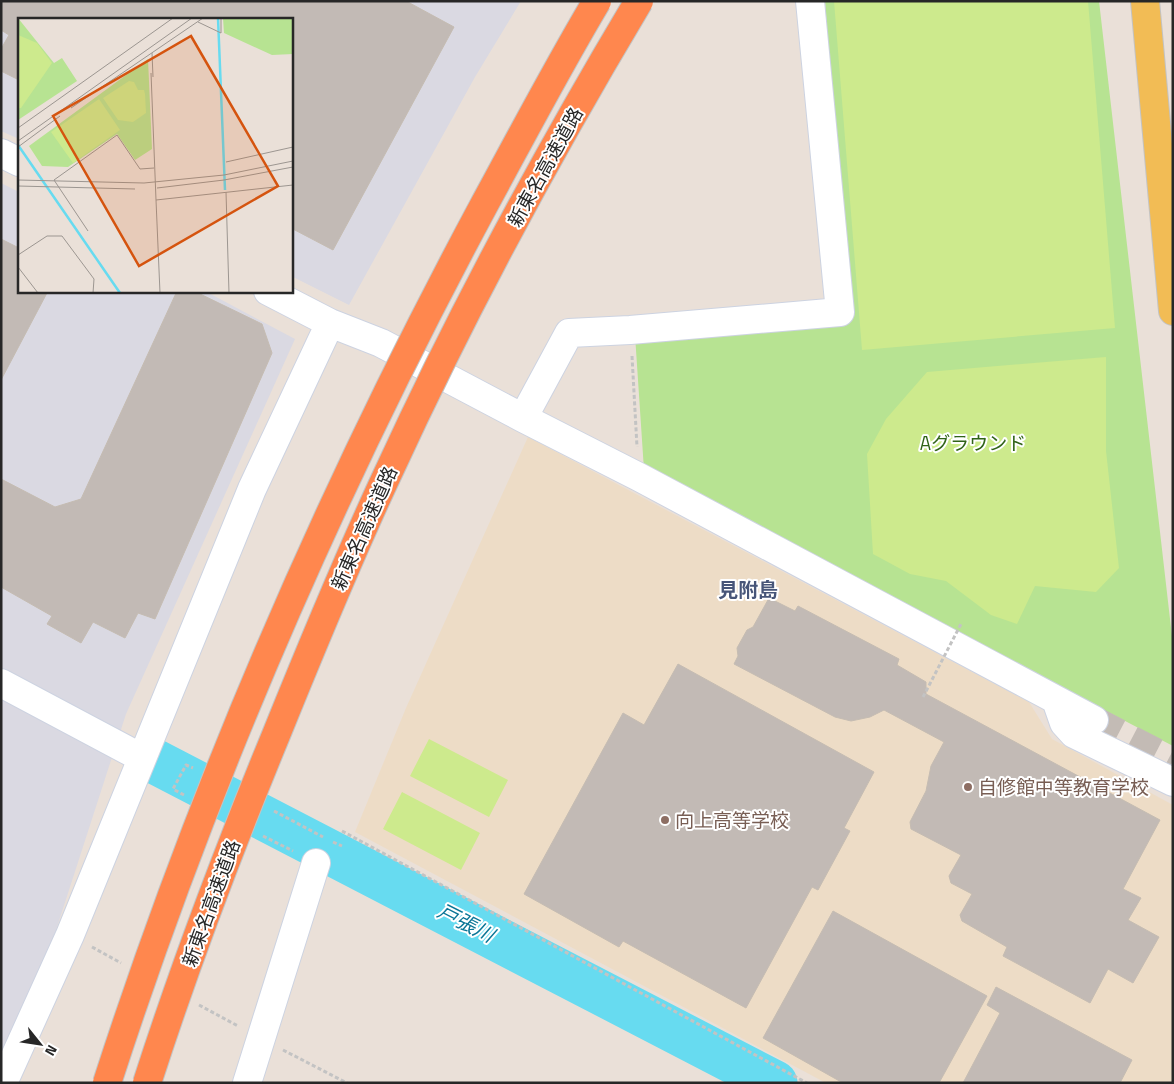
<svg xmlns="http://www.w3.org/2000/svg" width="1174" height="1084" viewBox="0 0 1174 1084" font-family="'Titillium Web','Noto Sans JP',sans-serif">
<rect width="100%" height="100%" fill="#eae0d8"/>
<!-- industrial -->
<path fill="#dad9e2" d="M 1,1 L 521,1 L 475,77 L 349,305 L 291,276 L 291,19 L 19,19 L 19,139 L 1,131 Z
M 1,183 L 19,192 L 19,291 L 205,291 L 295,339 L 126,714 L 36,992 L 1,1058 Z"/>
<!-- education -->
<path fill="#eddcc6" d="M 528,437 L 1029,702 L 1052,739 L 1173,805 L 1173,1083 L 826,1083 L 355,832 L 406,708 Z"/>
<!-- green -->
<path fill="#b7e392" d="M 825,1 L 1099,1 L 1173,645 L 1173,746 L 644,470 L 635,335 L 848,319 Z"/>
<!-- pitch -->
<path fill="#cdea8d" d="M 834,1 L 1088,1 L 1115,328 L 862,350 Z
M 1106,357 L 1106,451 L 1119,568 L 1096,592 L 1035,586 L 1017,624 L 991,615 L 946,581 L 910,574 L 873,554 L 867,454 L 886,419 L 927,372 Z
M 429,739 L 508,780 L 489,817 L 410,776 Z
M 402,792 L 480,833 L 461,870 L 383,829 Z"/>
<g fill="none" stroke-linecap="round" stroke-linejoin="round">
<!-- river -->
<path stroke="#67dbf0" stroke-width="45" d="M 156,762 L 775,1083"/>
</g>
<!-- building -->
<path fill="#c2bab5" stroke="#c5bcb2" d="M 1,1 L 406,1 L 454,27 L 333,250 L 291,228 L 291,19 L 19,19 L 19,80 L 1,71 L 1,49 L 9,35 L 1,30 Z
M 1,239 L 19,248 L 19,291 L 48,291 L 1,380 Z
M 177,291 L 194,291 L 262,324 L 272,353 L 155,619 L 138,613 L 125,638 L 93,622 L 81,643 L 47,624 L 52,616 L 1,587 L 1,479 L 55,507 L 81,499 Z
M 769,598 L 795,611 L 798,606 L 899,659 L 897,665 L 926,682 L 926,694 L 1160,820 L 1123,889 L 1141,898 L 1128,920 L 1159,937 L 1133,983 L 1108,969 L 1090,1003 L 1003,956 L 1007,947 L 962,921 L 960,915 L 972,894 L 951,883 L 949,876 L 961,855 L 911,829 L 910,822 L 926,791 L 931,766 L 944,742 L 884,710 L 870,717 L 851,721 L 835,717 L 734,664 L 738,656 L 737,648 L 747,630 L 753,627 Z
M 678,664 L 874,772 L 844,828 L 850,831 L 818,890 L 812,887 L 746,1008 L 623,941 L 619,947 L 524,894 L 623,713 L 644,725 Z
M 833,911 L 987,996 L 939,1083 L 843,1083 L 763,1038 Z
M 996,987 L 1132,1060 L 1120,1083 L 963,1083 L 1000,1013 L 987,1005 Z"/>
<g fill="none" stroke-linecap="round" stroke-linejoin="round">
<!-- minor-tunnel -->
<path stroke="#c3bbb5" stroke-width="28" stroke-dasharray="28 14" stroke-linecap="butt" d="M 1094,720 L 1173,761"/>
<defs>
<path id="minor" d="M 1,153 L 19,162
M 330,323 L 381,343 L 523,418 L 639,477 L 1094,720
M 523,418 L 569,333 L 630,330 L 840,312 L 810,1
M 1,683 L 142,758
M 1056,700 L 1064,723 L 1074,734 L 1173,782
M 3,1083 L 70,935 L 252,489 L 330,323 L 268,291
M 247,1083 L 316,863"/>
<path id="major" d="M 1145,1 L 1173,311"/>
</defs>
<!-- minor casing -->
<use href="#minor" stroke="#cdd3e1" stroke-width="30"/>
<!-- major casing -->
<use href="#major" stroke="#c3c3c3" stroke-width="30"/>
<!-- path -->
<path stroke="#c3c3c3" stroke-width="3" stroke-dasharray="4 2.5" stroke-linecap="butt" d="M 632,356 L 637,447
M 184,795 L 173,789 L 186,765 L 193,768
M 274,811 L 323,837
M 342,831 L 807,1083
M 263,836 L 293,851
M 333,842 L 342,846
M 92,947 L 121,963
M 199,1005 L 238,1026
M 283,1050 L 347,1083"/>
<!-- minor -->
<use href="#minor" stroke="#fff" stroke-width="28"/>
<!-- major -->
<use href="#major" stroke="#f2bc55" stroke-width="28"/>
<defs>
<path id="highway-bridge" d="M 107,1083 C 205,780 333,486 484,205 C 521,137 557,68 597,1
M 147,1083 C 185,965 229,849 276,735 C 312,646 348,558 389,471 C 463,310 548,153 639,1"/>
</defs>
<!-- highway-bridge casing -->
<use href="#highway-bridge" stroke="#c3c3c3" stroke-width="30" stroke-linecap="butt"/>
<!-- path-bridge -->
<path stroke="#c3c3c3" stroke-width="3" stroke-dasharray="4 2.5" stroke-linecap="butt" d="M 923,697 L 961,624"/>
<!-- highway-bridge -->
<use href="#highway-bridge" stroke="#ff874e" stroke-width="28"/>
</g>
<!-- markers -->
<g fill="#8d6e63" stroke="#fff" stroke-width="2">
<circle cx="968" cy="787" r="5"/>
<circle cx="665" cy="820" r="5"/>
</g>
<g text-anchor="middle" stroke-width="4" stroke-linejoin="round" paint-order="stroke">
<!-- street labels -->
<g font-size="19" fill="#272727" stroke="#fff">
<text transform="translate(545 167) rotate(-61)" y="7">新東名高速道路</text>
<text transform="translate(364 528) rotate(-66)" y="7">新東名高速道路</text>
<text transform="translate(211 903) rotate(-70)" y="7">新東名高速道路</text>
</g>
<!-- park labels -->
<g font-size="19" fill="#306318" stroke="#fff">
<text x="973" y="450">Aグラウンド</text>
</g>
<!-- education labels -->
<g font-size="19" fill="#785e54" stroke="#fff" text-anchor="start">
<text x="978" y="794">自修館中等教育学校</text>
<text x="675" y="827">向上高等学校</text>
</g>
<!-- neighbourhood labels -->
<g font-size="20" font-weight="bold" fill="#475578" stroke="#fff">
<text x="748" y="597">見附島</text>
</g>
<!-- water labels -->
<g font-size="20" font-style="italic" fill="#0b7697" stroke="#fff">
<text transform="translate(466 923) rotate(27)" y="7">戸張川</text>
</g>
</g>
<!-- overview -->
<g transform="translate(18 18)">
<rect width="275" height="275" fill="#eae0d8"/>
<path d="M 0,0 L 36,45 L 44,40 L 59,63 L 0,102 ZM 205,0 L 275,0 L 275,36 L 254,37 L 206,15 ZM 130,41 L 134,131 L 117,142 L 99,116 L 50,149 L 24,148 L 11,128 Z" fill="#b7e392"/>
<path d="M 0,17 L 19,25 L 34,45 L 3,90 L 0,90 ZM 111,63 L 116,64 L 120,72 L 126,72 L 127,76 L 128,95 L 115,104 L 100,102 L 85,80 ZM 81,81 L 102,112 L 55,145 L 33,114 Z" fill="#cdea8d"/>
<path fill="none" stroke="#67dbf0" stroke-width="2.5" d="M 200,0 L 207,172M 0,127 L 102,275"/>
<path fill="none" stroke="#9c9691" stroke-width="1" d="M 180,4 L 203,15 L 203,0M 134,35 L 135,59M 133,55 L 138,182M 53,90 L 185,0M 0,110 L 155,0M 0,123 L 174,0M 0,129 L 42,98M 208,144 L 275,129M 0,162 L 126,165 L 206,157 L 275,143M 0,168 L 117,171M 139,170 L 206,162 L 275,149M 208,174 L 211,275M 70,213 L 36,162 L 99,117 L 122,151 L 136,150M 0,237 L 29,218 L 44,218 L 76,261 L 75,275M 0,249 L 20,275M 142,275 L 138,182 L 275,167"/>
<path fill="#d5540f" fill-opacity="0.15" stroke="#d5540f" stroke-width="2.5" d="M 173,18 L 260,168 L 121,248 L 35,98 Z"/>
<rect width="275" height="275" fill="none" stroke="#272727" stroke-width="2.5"/>
</g>
<!-- border -->
<rect width="1174" height="1084" fill="none" stroke="#272727" stroke-width="5"/>
<!-- north arrow -->
<g transform="translate(40 1044) rotate(120)" stroke="#ffffff" stroke-width="4" paint-order="stroke">
<path d="M0-4L9 19L0 12L-9 19Z" fill="#272727"/>
<text y="-8" font-size="14" font-weight="bold" text-anchor="middle" fill="#272727">N</text>
</g>
</svg>
